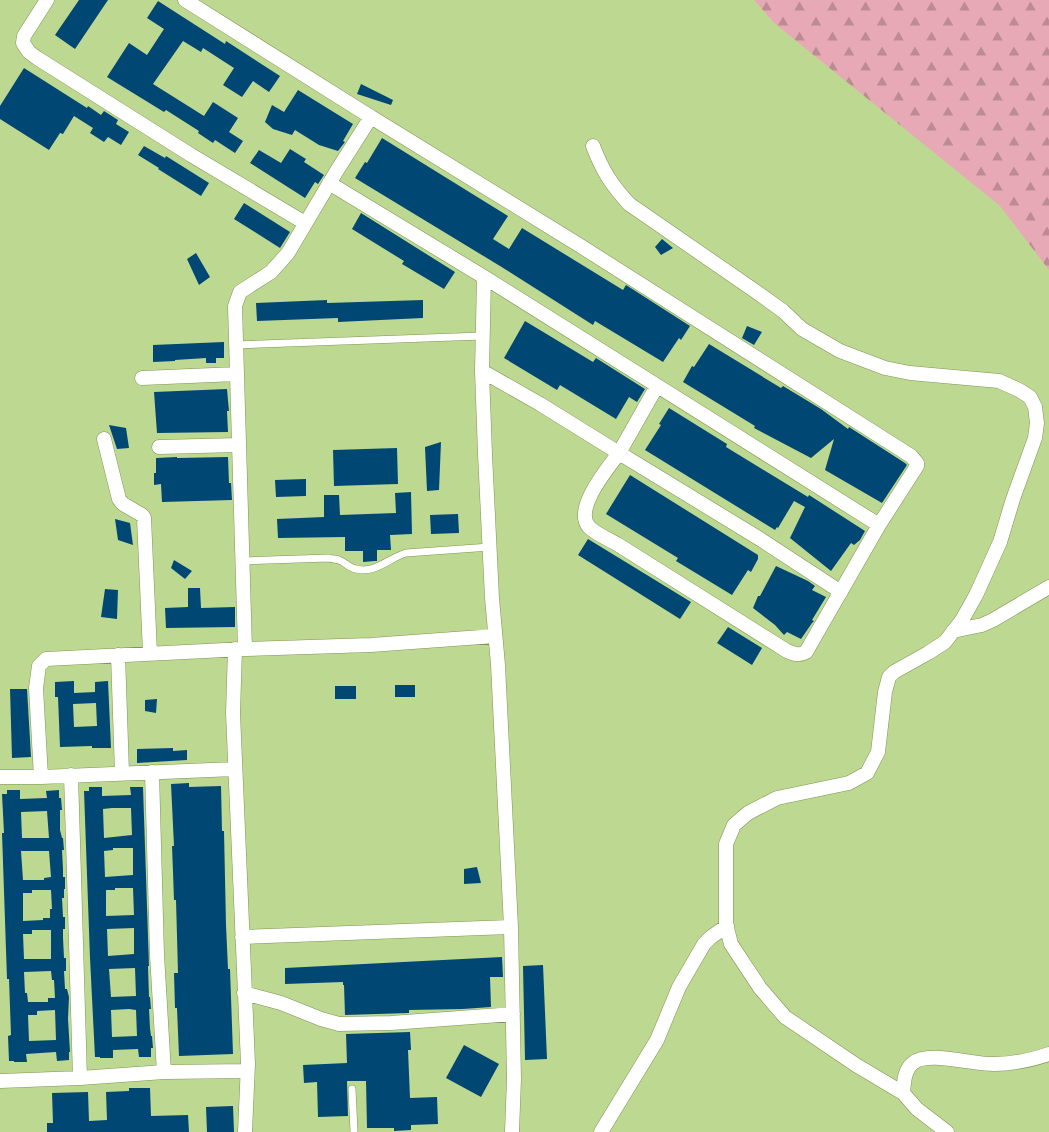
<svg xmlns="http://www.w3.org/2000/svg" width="1049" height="1132" viewBox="0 0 1049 1132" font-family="Mulish,sans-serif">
<defs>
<pattern id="forest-firs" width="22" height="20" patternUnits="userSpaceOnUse" patternTransform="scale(1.5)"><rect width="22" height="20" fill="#e7a9b6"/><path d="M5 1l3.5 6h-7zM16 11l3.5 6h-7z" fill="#bc8b94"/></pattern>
</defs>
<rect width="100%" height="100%" fill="#bdd891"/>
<!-- forest -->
<path fill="url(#forest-firs)" d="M 754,0 L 1049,0 L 1049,270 L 1000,206 L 774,23 Z"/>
<!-- building -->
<path fill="#004774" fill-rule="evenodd" d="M 79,0 L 108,0 L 75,49 L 55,35 Z
M 158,1 L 225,44 L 226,41 L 280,76 L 269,92 L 253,81 L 242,97 L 223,85 L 234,68 L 203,48 L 201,52 L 183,41 L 153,84 L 204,116 L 213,102 L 238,118 L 229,132 L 243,141 L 235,153 L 215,140 L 213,143 L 198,133 L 199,131 L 166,110 L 164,112 L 107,77 L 129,43 L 147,55 L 164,29 L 147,18 Z
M 24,68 L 87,108 L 88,106 L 101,115 L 104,111 L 118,120 L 116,124 L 129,132 L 121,145 L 108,137 L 104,142 L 90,133 L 93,128 L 74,116 L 63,134 L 60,133 L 49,150 L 0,119 L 0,106 Z
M 361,84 L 393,100 L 391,105 L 357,94 Z
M 298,90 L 353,124 L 343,141 L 345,142 L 338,151 L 319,145 L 295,130 L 292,135 L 273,129 L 265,122 L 272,105 L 284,112 Z
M 382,138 L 508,216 L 493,239 L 509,249 L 522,228 L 623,290 L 626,285 L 690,326 L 681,340 L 679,338 L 663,362 L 595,321 L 593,325 L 500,266 L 355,178 L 365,162 L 367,163 Z
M 144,146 L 165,158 L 166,156 L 209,183 L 201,196 L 158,169 L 159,168 L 138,155 Z
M 290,149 L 306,159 L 304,162 L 324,175 L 318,184 L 315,182 L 305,198 L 250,163 L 259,150 L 281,163 Z
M 244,203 L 290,232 L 280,248 L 234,219 Z
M 361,213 L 455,272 L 444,289 L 402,264 L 404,261 L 352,229 Z
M 662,239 L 673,248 L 661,255 L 655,247 Z
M 196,253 L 210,277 L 199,285 L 187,259 Z
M 327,300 L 327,303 L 423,300 L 423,318 L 338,322 L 338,318 L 257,321 L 256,303 Z
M 525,321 L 593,362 L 596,358 L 645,389 L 637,402 L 629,397 L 616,419 L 560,385 L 557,390 L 504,358 Z
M 747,326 L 762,332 L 754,345 L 742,338 Z
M 224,342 L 224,358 L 216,358 L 216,363 L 206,363 L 206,358 L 175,360 L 175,361 L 153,362 L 153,345 Z
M 709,344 L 781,388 L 783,386 L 821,409 L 848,429 L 849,427 L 905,463 L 907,465 L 882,503 L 825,470 L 834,439 L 811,458 L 754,428 L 755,426 L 683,382 L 692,366 L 694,367 Z
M 227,389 L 229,411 L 227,411 L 228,432 L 157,433 L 154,392 Z
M 669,408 L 727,444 L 726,447 L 808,497 L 809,495 L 865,531 L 860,540 L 854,545 L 851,543 L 831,571 L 790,538 L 805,507 L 794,501 L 778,528 L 777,527 L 775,530 L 645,450 L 661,425 L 659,424 Z
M 109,425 L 126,428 L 129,448 L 117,449 Z
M 441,442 L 439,490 L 427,491 L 425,447 Z
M 397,448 L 398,484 L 334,486 L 333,450 Z
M 177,457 L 177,458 L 228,457 L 229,483 L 231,483 L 232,500 L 162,502 L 161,484 L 154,485 L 154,473 L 156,473 L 156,458 Z
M 630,475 L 758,555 L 758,559 L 751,572 L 748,570 L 732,595 L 676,561 L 678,558 L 606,514 Z
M 306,479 L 306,496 L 276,497 L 275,480 Z
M 411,492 L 412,534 L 390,535 L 391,550 L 377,550 L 377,561 L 375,561 L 363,562 L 363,551 L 345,551 L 345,537 L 278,538 L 277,519 L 324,517 L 324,495 L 339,495 L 340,515 L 396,513 L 395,493 Z
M 458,514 L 459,533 L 431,534 L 430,515 Z
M 115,519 L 130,523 L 133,545 L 118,540 Z
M 588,539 L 691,602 L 680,619 L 578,555 Z
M 174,560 L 192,571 L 185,579 L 171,568 Z
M 776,566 L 808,581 L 815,586 L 812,590 L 826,597 L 812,620 L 814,621 L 812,623 L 801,639 L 787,632 L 784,635 L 775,625 L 753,608 L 758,596 L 760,596 Z
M 188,588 L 200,588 L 201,608 L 235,607 L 235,627 L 166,628 L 165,608 L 188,607 Z
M 105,589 L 118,590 L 117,619 L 101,617 Z
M 728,627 L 762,648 L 752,665 L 717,643 Z
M 74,681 L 74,693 L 95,692 L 95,682 L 108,681 L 111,748 L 92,748 L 92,746 L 60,747 L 58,697 L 55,697 L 55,682 ZM 96,703 L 97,726 L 74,727 L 73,704 Z
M 395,685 L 415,685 L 415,697 L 395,697 Z
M 335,686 L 356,686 L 356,699 L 335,699 Z
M 10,689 L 27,689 L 31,757 L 12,758 Z
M 157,699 L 156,713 L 145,711 L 145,700 Z
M 173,748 L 173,751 L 187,750 L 187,760 L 137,763 L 137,749 Z
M 189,783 L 189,787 L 221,786 L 222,831 L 224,831 L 226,925 L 228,969 L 230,969 L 233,1054 L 179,1056 L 177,1008 L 175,1008 L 174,973 L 178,973 L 176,900 L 174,900 L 173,872 L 172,846 L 174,846 L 171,784 Z
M 89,787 L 102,787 L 102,796 L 131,795 L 130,787 L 143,787 L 149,966 L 148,966 L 149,997 L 150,997 L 151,1009 L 149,1009 L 150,1028 L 151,1036 L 152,1036 L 153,1048 L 151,1048 L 151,1057 L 139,1057 L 138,1049 L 113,1050 L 113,1058 L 100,1058 L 100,1057 L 95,1057 L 90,958 L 84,791 L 89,791 ZM 112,808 L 131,808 L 132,835 L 104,838 L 103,809 ZM 113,848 L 133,848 L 133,875 L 105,877 L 104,851 L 113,850 ZM 115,888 L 133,888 L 134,915 L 106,916 L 106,890 L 115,890 ZM 134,928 L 134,954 L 108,956 L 107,929 ZM 135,968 L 136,996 L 111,997 L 109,969 ZM 129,1009 L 136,1010 L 137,1036 L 112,1037 L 111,1010 Z
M 7,790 L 20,790 L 20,799 L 47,798 L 46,791 L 59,790 L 59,798 L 61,798 L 62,810 L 60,810 L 60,830 L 62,838 L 63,838 L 64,850 L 62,850 L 63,869 L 63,877 L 65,877 L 65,889 L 64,889 L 64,898 L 62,898 L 63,917 L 65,917 L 65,929 L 63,929 L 63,938 L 64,958 L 66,958 L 66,971 L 64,971 L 65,989 L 67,989 L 69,997 L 68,1019 L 70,1052 L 69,1052 L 69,1060 L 57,1061 L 56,1052 L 26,1054 L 27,1062 L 14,1062 L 14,1061 L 9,1061 L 8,1036 L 11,1035 L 9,979 L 7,979 L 2,833 L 4,833 L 2,794 L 7,794 ZM 47,811 L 49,838 L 22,838 L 21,812 ZM 21,851 L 49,851 L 51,877 L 44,878 L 44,880 L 23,880 ZM 32,890 L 51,890 L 52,909 L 50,909 L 50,918 L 43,918 L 43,920 L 23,921 L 23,893 L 32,893 ZM 32,930 L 51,930 L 51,959 L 24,959 L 23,934 L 32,934 ZM 51,971 L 52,980 L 54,980 L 55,998 L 48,998 L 48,1002 L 28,1002 L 27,993 L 25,993 L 24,972 ZM 55,1010 L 56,1040 L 29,1041 L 28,1015 L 37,1015 L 37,1011 Z
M 477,867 L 481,883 L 464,884 L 464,869 Z
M 502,957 L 503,977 L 490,977 L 491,1007 L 463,1009 L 409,1010 L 409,1013 L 345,1015 L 344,985 L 343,985 L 343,982 L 285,984 L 285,968 Z
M 543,965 L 547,1059 L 525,1060 L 523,966 Z
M 410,1032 L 411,1050 L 408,1050 L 410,1098 L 437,1097 L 438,1124 L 411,1125 L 411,1130 L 394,1131 L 394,1128 L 367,1128 L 366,1081 L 347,1081 L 348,1116 L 318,1117 L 317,1082 L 304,1083 L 303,1065 L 347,1063 L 346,1034 Z
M 464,1045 L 499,1064 L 481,1097 L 446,1078 Z
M 129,1088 L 150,1088 L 151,1116 L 188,1115 L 189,1132 L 47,1132 L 47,1123 L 53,1123 L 52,1093 L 88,1092 L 89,1121 L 107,1120 L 106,1092 L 129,1091 Z
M 233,1106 L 234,1132 L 207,1132 L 206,1107 Z"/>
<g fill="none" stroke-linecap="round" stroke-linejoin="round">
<defs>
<path id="lane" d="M 236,345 L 482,336
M 243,561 L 329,558 C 332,559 335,559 339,560 C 345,562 349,568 356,569 C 375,574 389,558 406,553 L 490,547
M 352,1089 L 354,1132"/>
<path id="street" d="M 47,0 L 24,36 L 23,43 L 29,52 L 37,58 L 191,155 L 305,223
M 185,0 L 371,117
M 593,146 C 603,172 611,184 629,204 L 758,293 L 783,311 L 802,329 L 840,351 L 885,368 L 910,373 L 999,381 L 1019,390 L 1030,397 L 1035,407 L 1037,423 L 1035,438 L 1013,499 L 1000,542 L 976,595 L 962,620 L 945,642 L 928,653 L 894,672 L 889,677 L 885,692 L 878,752 L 867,773 L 849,783 L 777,798 L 748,813 L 734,825 L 726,844 L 726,924 L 731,944 L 760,988 L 785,1017 L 856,1065 L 903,1093 L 917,1109 L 947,1132
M 329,183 L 484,277 L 879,525
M 484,277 L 482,371 L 485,454 L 492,598 L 498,665 L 511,927 L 514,1079 L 512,1132
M 142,378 L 237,374
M 657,386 L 619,453 L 760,539 L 841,592
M 104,439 L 119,499 L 123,504 L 142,515 L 144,518 L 150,653
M 159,447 L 239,445
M 953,631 L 982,625 L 993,620 L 1049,587
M 235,649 L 233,713 L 248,1064 L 245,1132
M 245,649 L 371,645 L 495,636
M 118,655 L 122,773
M 235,769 L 41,777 L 36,688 L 39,666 L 46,659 L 245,649 L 235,306 L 240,292 L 271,272 L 288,253 L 336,172 L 371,117 L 579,245 L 911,456 L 917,463 L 917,466 L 879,525 L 806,652 C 799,656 794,654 787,651 L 617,544 C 608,539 596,534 589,527 C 573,509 608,468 619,453 L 540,404 L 482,371
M 152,772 L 157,955 L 164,1072
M 71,775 L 80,1078
M 0,777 L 41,777
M 242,937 L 511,927
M 244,993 L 281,1003 L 321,1019 L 339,1024 L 391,1023 L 513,1014
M 0,1081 L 80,1078 L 164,1072 L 247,1071
M 903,1093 C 904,1083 904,1070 913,1063 C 928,1050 973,1065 995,1064 C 1013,1064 1031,1060 1049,1054
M 601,1132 L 657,1040 L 679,987 L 704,944 L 711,937 L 727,926"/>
</defs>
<!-- lane casing -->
<use href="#lane" stroke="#7e9652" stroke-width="8"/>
<!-- street casing -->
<use href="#street" stroke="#7e9652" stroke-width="15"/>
<!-- lane -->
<use href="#lane" stroke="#fff" stroke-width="7"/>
<!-- street -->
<use href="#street" stroke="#fff" stroke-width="14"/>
</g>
</svg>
